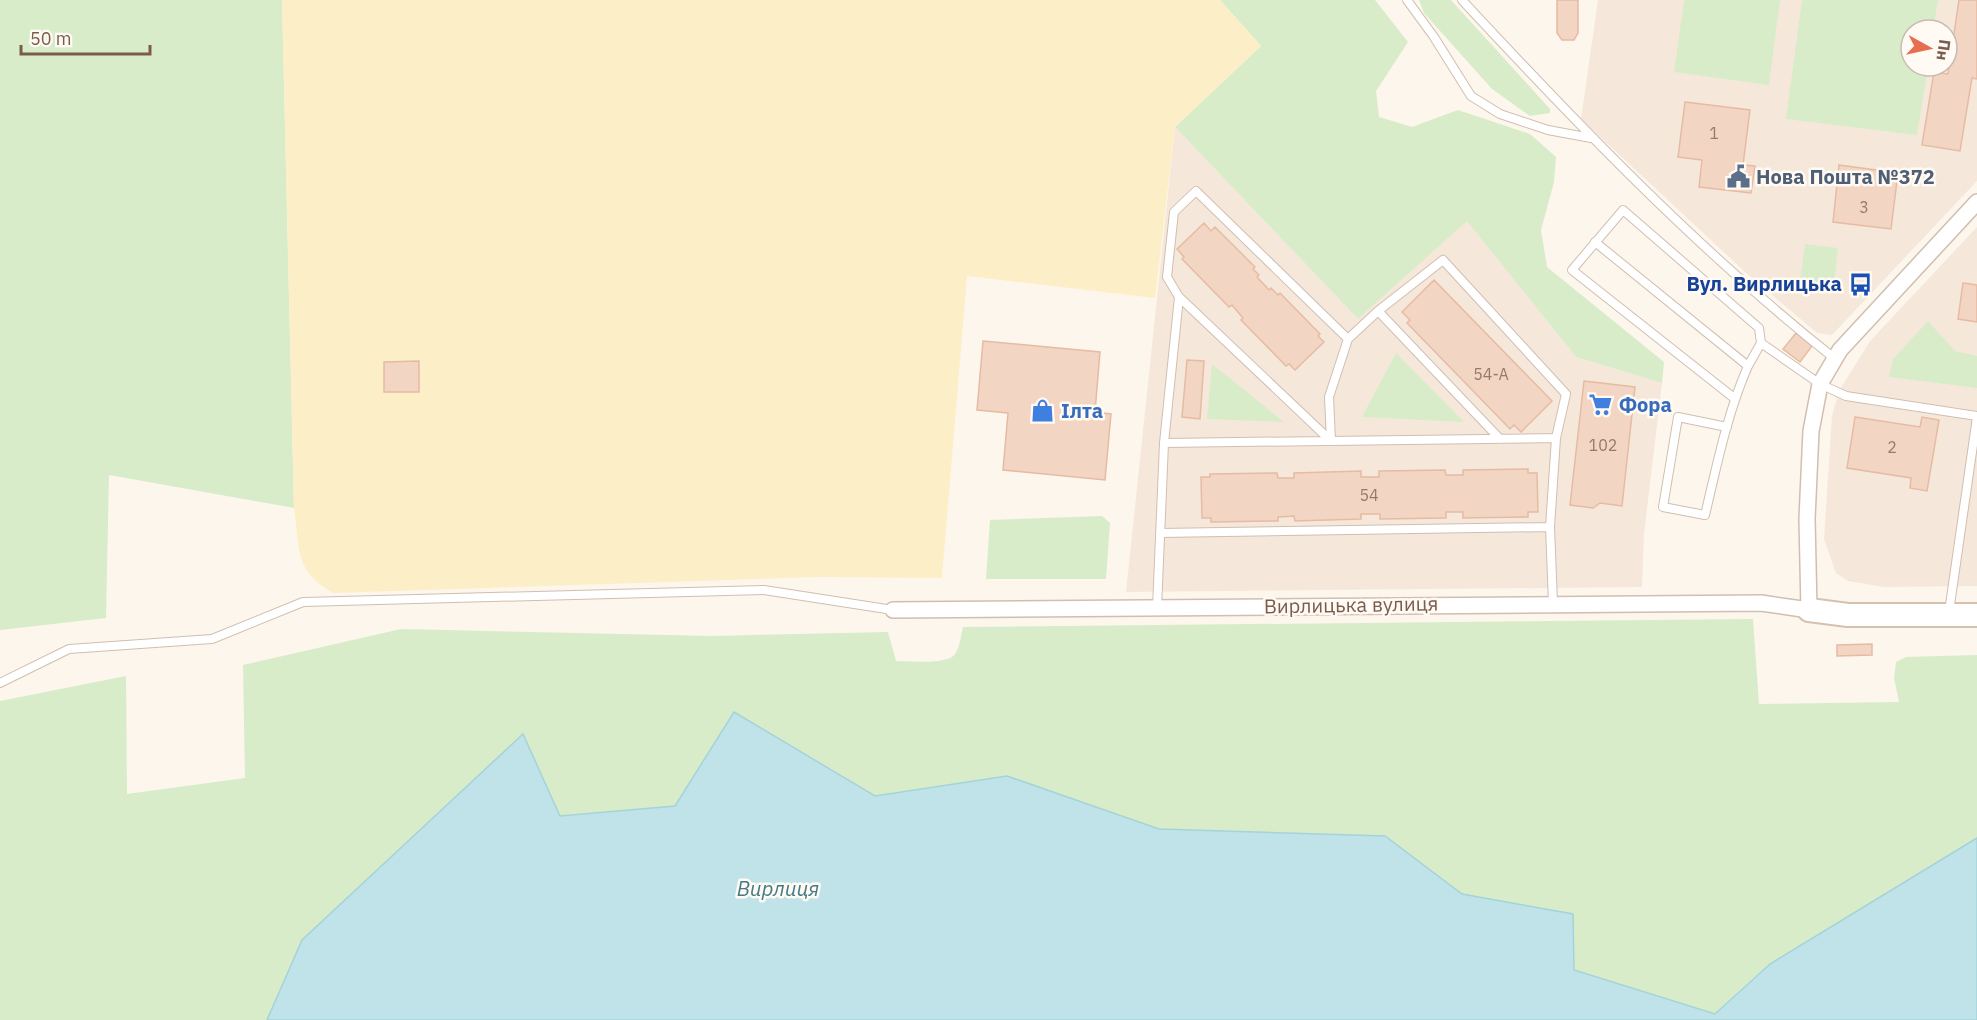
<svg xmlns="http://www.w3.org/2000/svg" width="1977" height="1020" viewBox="0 0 1977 1020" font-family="'IBM Plex Sans',sans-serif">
<rect width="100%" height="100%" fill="#fdf6ec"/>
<!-- residential -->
<path fill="#f5e8da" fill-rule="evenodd" d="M 1598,0 L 1977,0 L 1977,181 L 1832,335 L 1817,333 L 1745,272 L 1581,119 ZM 1911,30 L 1947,30 L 1947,66 L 1911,66 Z
M 1175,127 L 1358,319 L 1467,220 L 1576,357 L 1662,383 L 1644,534 L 1642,587 L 1126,592 Z
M 1977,227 L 1977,586 L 1884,587 L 1848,581 L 1836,573 L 1824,539 L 1832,416 L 1839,391 L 1870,341 Z"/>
<!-- green -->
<path fill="#d8ecc9" d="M 0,0 L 282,0 L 294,508 L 109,475 L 106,618 L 0,630 Z
M 1220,0 L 1375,0 L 1408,42 L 1376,91 L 1379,117 L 1412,127 L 1458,110 L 1530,134 L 1556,157 L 1554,182 L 1541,230 L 1547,267 L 1664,362 L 1662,383 L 1576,357 L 1467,221 L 1358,319 L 1175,127 L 1261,46 Z
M 1419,0 L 1451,0 L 1550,109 L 1550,113 L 1530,116 L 1492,89 L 1424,13 Z
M 1684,0 L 1780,0 L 1769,85 L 1674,72 Z
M 1802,0 L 1938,0 L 1933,30 L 1911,30 L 1911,66 L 1928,66 L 1917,135 L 1786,119 Z
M 1805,244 L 1838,248 L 1834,285 L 1800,281 Z
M 1928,321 L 1955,351 L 1977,356 L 1977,388 L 1889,377 L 1893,359 Z
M 1396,353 L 1464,422 L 1362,417 Z
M 1212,364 L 1284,422 L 1207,419 Z
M 1102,516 L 1110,523 L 1106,579 L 986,579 L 990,520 Z
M 1753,619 L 1759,704 L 1899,702 L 1894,678 L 1896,662 L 1906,657 L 1977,655 L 1977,853 L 1758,974 L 1715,1014 L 1662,998 L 1616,1001 L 1598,978 L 1574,970 L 1539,908 L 1462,894 L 1434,873 L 1159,829 L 945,785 L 875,796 L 818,762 L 694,776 L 675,806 L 659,808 L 643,822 L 560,816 L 546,785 L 297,1020 L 0,1020 L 0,701 L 126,676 L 127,794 L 245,778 L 243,665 L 401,629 L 711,636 L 888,632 L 896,661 C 909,661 948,665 955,654 C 960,647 961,635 963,627 Z"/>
<!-- sand -->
<path fill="#fcefc7" d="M 282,0 L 1220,0 L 1261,46 L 1175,127 L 1155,298 L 967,276 L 942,578 L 818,577 L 333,593 C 294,571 300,549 294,508 Z"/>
<!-- water -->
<path fill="#bfe3e8" stroke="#a5d3da" stroke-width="1.5" d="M 734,712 L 875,796 L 1007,776 L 1159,829 L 1385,836 L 1462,894 L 1573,914 L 1574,970 L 1715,1014 L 1770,964 L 1977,838 L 1977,1020 L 267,1020 L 302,940 L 523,734 L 560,816 L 675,806 Z"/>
<!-- building -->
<path fill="#f3d5c3" stroke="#e6bba3" stroke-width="1.5" d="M 1557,0 L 1578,0 L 1578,33 L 1574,40 L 1562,40 L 1557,33 Z
M 1959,0 L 1977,0 L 1977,79 L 1972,78 L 1960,151 L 1922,145 L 1934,72 L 1948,74 Z
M 1685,102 L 1750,110 L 1743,165 L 1755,166 L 1751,193 L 1699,187 L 1702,160 L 1678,157 Z
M 1839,165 L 1898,173 L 1891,229 L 1833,222 Z
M 1204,223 L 1211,231 L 1215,227 L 1255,267 L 1253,269 L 1259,275 L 1257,277 L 1269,290 L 1271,288 L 1278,295 L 1280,293 L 1320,334 L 1318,336 L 1324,342 L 1295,370 L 1289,364 L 1286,366 L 1241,320 L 1243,318 L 1232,305 L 1229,307 L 1182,259 L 1184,257 L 1177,249 Z
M 1434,280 L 1552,401 L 1521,432 L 1514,425 L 1510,429 L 1407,323 L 1410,320 L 1402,312 Z
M 1963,283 L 1977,285 L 1977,322 L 1958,319 Z
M 1796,333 L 1812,346 L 1800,362 L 1783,349 Z
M 983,341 L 1100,352 L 1095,412 L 1111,414 L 1105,480 L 1003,470 L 1008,413 L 977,410 Z
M 1187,360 L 1204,361 L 1200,419 L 1182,417 Z
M 419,361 L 419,392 L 384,392 L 384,362 Z
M 1584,381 L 1635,387 L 1622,506 L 1600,503 L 1593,508 L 1570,505 Z
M 1855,417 L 1920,427 L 1922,417 L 1939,420 L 1927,491 L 1910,488 L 1911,478 L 1847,468 Z
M 1528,469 L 1528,473 L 1537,473 L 1538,512 L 1528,512 L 1528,517 L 1463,518 L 1463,512 L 1446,512 L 1446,518 L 1380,519 L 1380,514 L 1361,514 L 1361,519 L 1295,521 L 1294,516 L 1278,517 L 1278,521 L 1211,522 L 1211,518 L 1202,518 L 1201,477 L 1210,477 L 1210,474 L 1277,473 L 1278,478 L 1294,478 L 1294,473 L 1361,471 L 1361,477 L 1379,477 L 1379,471 L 1445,470 L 1446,475 L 1463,475 L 1463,470 Z
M 1872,644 L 1872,655 L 1837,656 L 1837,645 Z"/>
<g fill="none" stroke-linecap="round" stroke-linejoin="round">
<defs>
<path id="lane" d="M 1407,0 L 1434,37 L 1471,96 L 1500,114 L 1548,130 L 1591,138
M 1462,0 C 1579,126 1699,251 1834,358
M 1595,242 L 1748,366 L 1761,343 L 1820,384 L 1846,396 L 1977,416
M 1179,297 L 1331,441
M 1378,311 L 1443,260 L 1566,394 L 1556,438
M 1348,339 L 1378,311 L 1500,439
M 1734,398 L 1572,270 L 1623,210 L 1759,328 L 1761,343
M 1727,427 L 1678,417 L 1663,507 L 1705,515 C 1717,465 1727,414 1748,366
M 1164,443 L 1556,438 L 1550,527 L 1553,603
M 1160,533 L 1550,527
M 1157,608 L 1164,443 L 1179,297 L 1167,277 L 1174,212 L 1196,191 L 1348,339 L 1329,397 L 1331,441
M 1949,612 L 1977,417
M 0,683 L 69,649 L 212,639 L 303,602 L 764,590 L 893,610"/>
<path id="street" d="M 893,610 L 1761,603 L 1809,610 L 1807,519 L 1811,431 L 1820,384 L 1840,350 L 1977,202"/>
<path id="secondary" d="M 1809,610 L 1848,615 L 1977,615"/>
</defs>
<!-- lane casing -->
<use href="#lane" stroke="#d1beb0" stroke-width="10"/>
<!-- street casing -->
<use href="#street" stroke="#d1beb0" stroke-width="18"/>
<!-- secondary casing -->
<use href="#secondary" stroke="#d6c0b0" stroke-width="26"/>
<!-- lane -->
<use href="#lane" stroke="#fff" stroke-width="8"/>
<!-- street -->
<use href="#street" stroke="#fff" stroke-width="15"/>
<!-- secondary -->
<use href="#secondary" stroke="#fff" stroke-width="22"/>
</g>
<!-- icons -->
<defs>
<symbol id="civic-bare" viewBox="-9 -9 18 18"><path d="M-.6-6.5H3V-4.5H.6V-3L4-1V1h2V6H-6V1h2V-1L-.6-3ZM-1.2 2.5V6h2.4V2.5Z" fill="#5c6f8a" stroke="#fffaf3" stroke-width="2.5" paint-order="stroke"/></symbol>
<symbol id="bus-bare" viewBox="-9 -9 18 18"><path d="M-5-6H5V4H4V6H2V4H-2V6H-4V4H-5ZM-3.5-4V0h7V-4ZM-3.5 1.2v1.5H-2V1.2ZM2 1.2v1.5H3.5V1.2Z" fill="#1a4fb4" stroke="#fffaf3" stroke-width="2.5" paint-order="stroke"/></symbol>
<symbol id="supermarket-bare" viewBox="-9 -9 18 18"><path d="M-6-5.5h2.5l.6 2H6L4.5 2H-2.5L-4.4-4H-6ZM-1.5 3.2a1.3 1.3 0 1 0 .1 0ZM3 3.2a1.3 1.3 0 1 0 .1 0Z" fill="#3f7fe0" stroke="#fffaf3" stroke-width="2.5" paint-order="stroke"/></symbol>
<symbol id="shop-bare" viewBox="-9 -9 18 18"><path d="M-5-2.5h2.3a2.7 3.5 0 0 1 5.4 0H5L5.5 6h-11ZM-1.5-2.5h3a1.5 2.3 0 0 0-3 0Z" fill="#3f7fe0" stroke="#fffaf3" stroke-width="2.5" paint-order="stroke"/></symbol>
</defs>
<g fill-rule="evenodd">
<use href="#civic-bare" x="1722" y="160" width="33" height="33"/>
<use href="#bus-bare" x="1844" y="268" width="33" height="33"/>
<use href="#supermarket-bare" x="1584" y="388" width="33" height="33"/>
<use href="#shop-bare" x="1026" y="394" width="33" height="33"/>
</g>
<g text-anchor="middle" stroke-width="5" stroke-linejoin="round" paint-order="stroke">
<!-- number labels -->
<g font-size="16" fill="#987a6a">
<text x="1714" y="139">1</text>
<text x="1864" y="213">3</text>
<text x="1491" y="380">54-А</text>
<text x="1603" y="451">102</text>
<text x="1892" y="453">2</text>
<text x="1369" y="501">54</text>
</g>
<!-- service labels -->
<g font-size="20" font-weight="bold" fill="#4e5e75" stroke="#fffaf3" text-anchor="start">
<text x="1756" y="184">Нова Пошта №372</text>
</g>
<!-- transit labels -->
<g font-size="20" font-weight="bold" fill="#164399" stroke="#fffaf3" text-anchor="end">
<text x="1842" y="291">Вул. Вирлицька</text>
</g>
<!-- shop labels -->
<g font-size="20" font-weight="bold" fill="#366cbe" stroke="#fffaf3" text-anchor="start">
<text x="1619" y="412">Фора</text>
<text x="1061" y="418">Ілта</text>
</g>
<!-- street labels -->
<g font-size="20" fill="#7a5c4d" stroke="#fffaf3">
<text transform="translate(1351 605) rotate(-1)" y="7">Вирлицька вулиця</text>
</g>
<!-- water labels -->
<g font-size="21" font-style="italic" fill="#437c86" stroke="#fffaf3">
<text x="778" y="896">Вирлиця</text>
</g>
</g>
<!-- north arrow -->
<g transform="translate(1929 48) rotate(98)"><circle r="28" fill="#fffaf3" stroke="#cabbb1" stroke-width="1.5"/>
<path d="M0-4.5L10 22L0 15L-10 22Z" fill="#e76f51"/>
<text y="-9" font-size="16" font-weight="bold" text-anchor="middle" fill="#7a5c4d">Пн</text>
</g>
<!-- scale -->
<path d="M21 45v9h129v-9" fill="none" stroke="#7a5c4d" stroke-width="3"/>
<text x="30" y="45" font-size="18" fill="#7a5c4d" stroke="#fffaf3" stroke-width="4.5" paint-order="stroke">50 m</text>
</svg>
